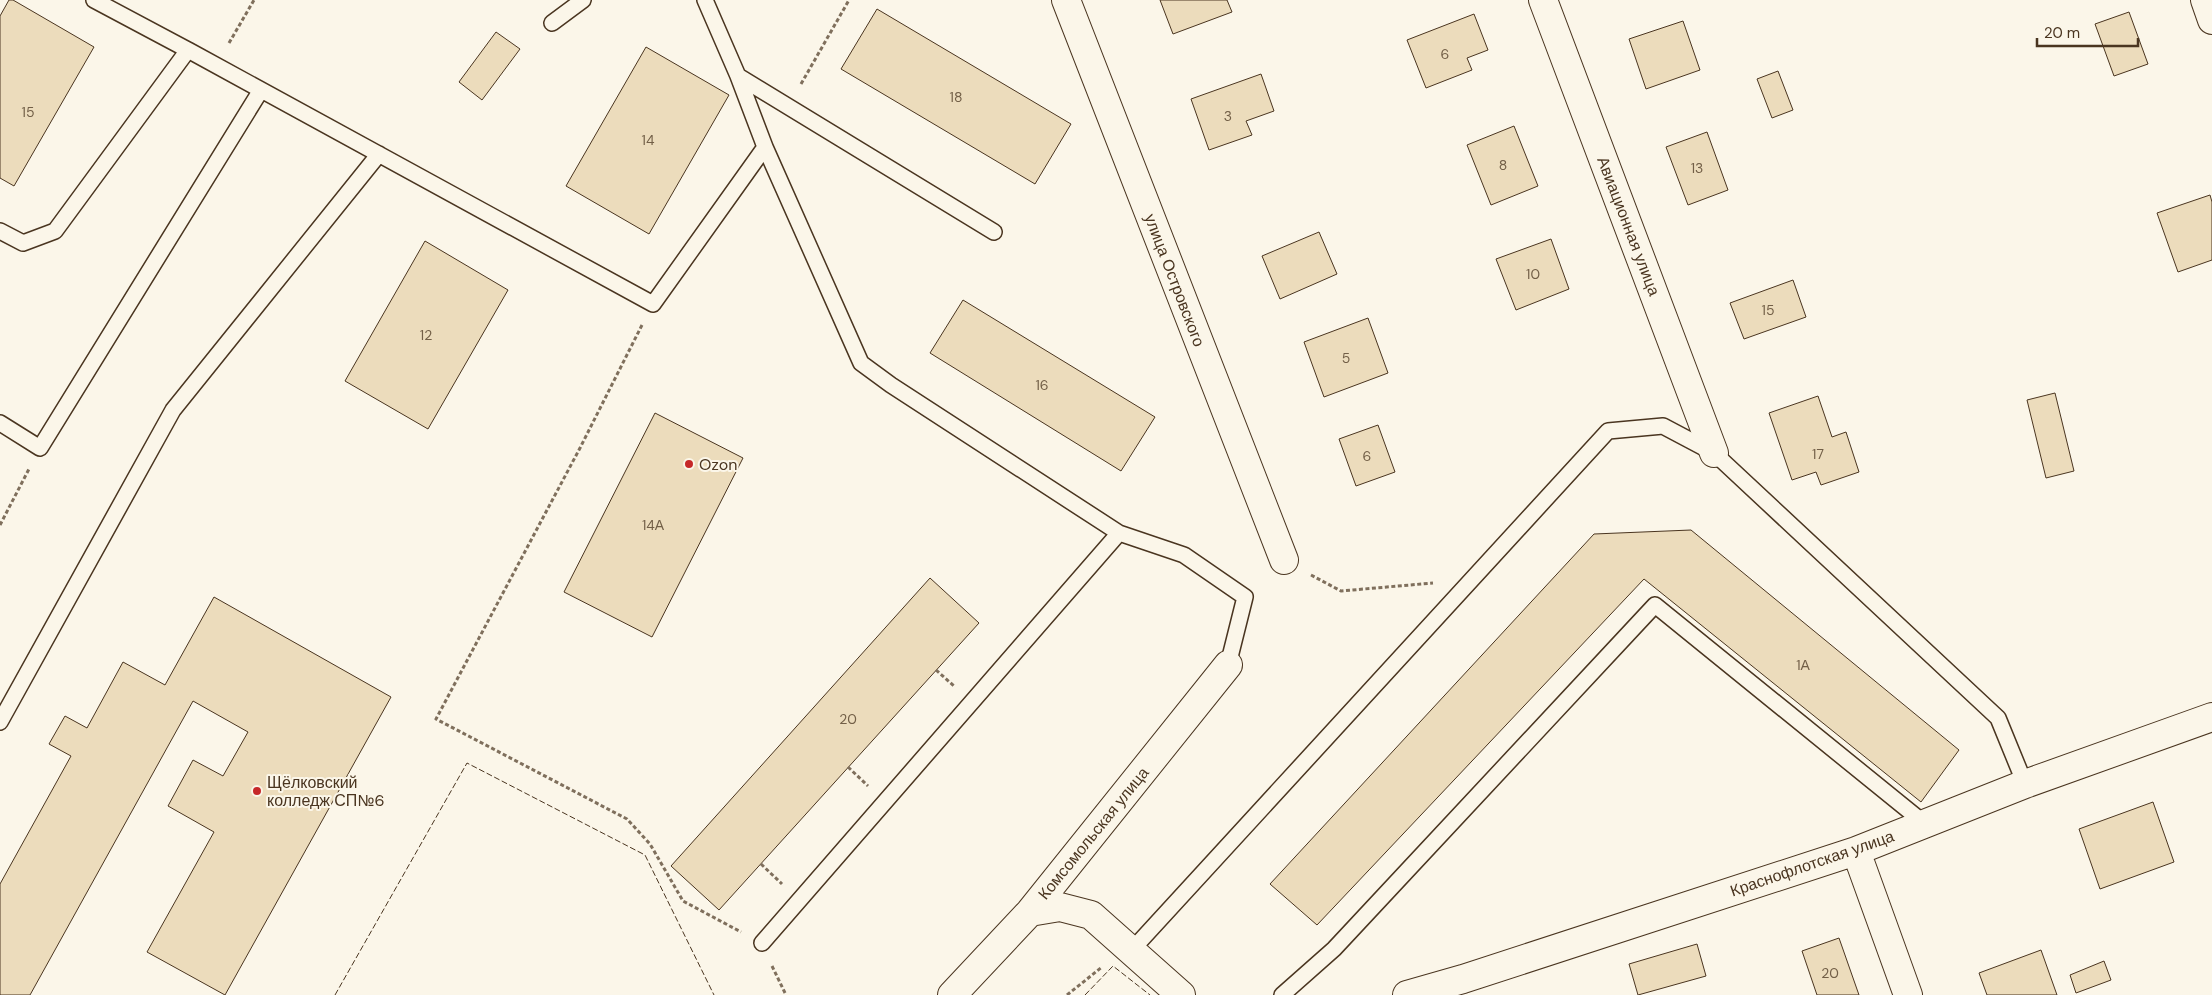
<svg xmlns="http://www.w3.org/2000/svg" width="2212" height="995" viewBox="0 0 2212 995" font-family="'DM Sans',sans-serif">
<rect width="100%" height="100%" fill="#fbf6e9"/>
<!-- building -->
<path fill="#ecdcbc" stroke="#4a3520" d="M 9,0 L 13,0 L 94,47 L 14,186 L 0,178 L 0,16 Z
M 1160,0 L 1227,0 L 1232,12 L 1173,34 Z
M 877,9 L 1071,124 L 1035,184 L 841,69 Z
M 2129,12 L 2148,64 L 2114,76 L 2095,24 Z
M 1474,14 L 1488,50 L 1467,58 L 1472,70 L 1426,88 L 1407,40 Z
M 1683,21 L 1700,70 L 1646,89 L 1629,39 Z
M 496,32 L 520,49 L 482,100 L 459,82 Z
M 646,47 L 729,95 L 649,234 L 566,186 Z
M 1778,71 L 1793,110 L 1772,118 L 1757,79 Z
M 1261,74 L 1274,111 L 1246,121 L 1252,135 L 1209,150 L 1191,99 Z
M 1514,126 L 1538,186 L 1491,205 L 1467,145 Z
M 1707,132 L 1728,190 L 1688,205 L 1666,147 Z
M 2210,195 L 2212,202 L 2212,260 L 2178,272 L 2157,213 Z
M 1319,232 L 1337,274 L 1280,299 L 1262,256 Z
M 1551,239 L 1569,289 L 1516,310 L 1496,259 Z
M 425,241 L 508,290 L 428,429 L 345,381 Z
M 1793,280 L 1806,317 L 1744,339 L 1730,303 Z
M 963,300 L 1155,417 L 1121,471 L 930,353 Z
M 1368,318 L 1388,373 L 1324,397 L 1304,342 Z
M 2055,393 L 2074,471 L 2046,478 L 2027,400 Z
M 1818,396 L 1832,437 L 1846,432 L 1859,472 L 1821,485 L 1816,472 L 1792,480 L 1769,413 Z
M 655,413 L 743,458 L 652,637 L 564,592 Z
M 1378,425 L 1395,472 L 1356,486 L 1339,439 Z
M 1691,530 L 1959,750 L 1921,802 L 1644,579 L 1317,925 L 1270,884 L 1594,534 Z
M 930,578 L 979,623 L 719,910 L 671,866 Z
M 214,597 L 391,697 L 225,995 L 147,952 L 214,832 L 168,806 L 193,760 L 223,776 L 248,732 L 193,701 L 30,995 L 0,995 L 0,884 L 71,756 L 49,744 L 65,716 L 87,728 L 123,662 L 165,685 Z
M 2153,802 L 2174,862 L 2100,889 L 2079,829 Z
M 1839,938 L 1859,995 L 1817,995 L 1802,951 Z
M 1697,944 L 1706,976 L 1638,995 L 1629,964 Z
M 2041,950 L 2057,995 L 1987,995 L 1979,973 Z
M 2104,961 L 2111,980 L 2076,993 L 2070,975 Z"/>
<g fill="none" stroke-linecap="round" stroke-linejoin="round">
<defs>
<path id="service" d="M 94,0 L 188,50
M 552,23 L 583,0
M 738,76 L 994,232
M 765,147 L 861,363 L 891,385 L 1119,533 L 1184,555 L 1245,597 L 1228,665
M 0,231 L 23,243 L 55,231 L 188,50 L 653,304 L 765,147 L 738,76 L 705,0
M 0,423 L 40,448 L 261,90
M 0,722 L 173,410 L 379,154
M 762,943 L 1119,533
M 1131,951 L 1608,431 L 1663,426 L 1714,453 L 1998,718 L 2025,784
M 1282,995 L 1334,949 L 1655,605 L 1924,823"/>
<path id="minor" d="M 1066,0 L 1284,560
M 1543,0 L 1714,453
M 2205,0 L 2212,20
M 1856,851 L 1908,995
M 1030,912 L 1060,907 L 1091,915 L 1181,995
M 952,995 L 1030,912 L 1228,665
M 1407,995 L 1463,979 L 1856,851 L 2025,784 L 2212,717"/>
</defs>
<!-- service casing -->
<use href="#service" stroke="#4a3520" stroke-width="18"/>
<!-- minor casing -->
<use href="#minor" stroke="#4a3520" stroke-width="30"/>
<!-- path -->
<path stroke="#7f6f5c" stroke-width="3" stroke-dasharray="4 2.5" stroke-linecap="butt" d="M 229,43 L 254,0
M 801,84 L 849,0
M 642,325 L 580,448 L 436,719 L 627,819 L 650,844 L 683,901 L 741,932
M 0,525 L 29,469
M 1311,575 L 1341,591 L 1433,583
M 936,670 L 954,686
M 848,767 L 868,786
M 761,864 L 782,884
M 772,966 L 786,995
M 1067,995 L 1102,967"/>
<!-- service -->
<use href="#service" stroke="#fbf6e9" stroke-width="15"/>
<!-- minor -->
<use href="#minor" stroke="#fbf6e9" stroke-width="28"/>
<!-- fence -->
<path stroke="#4a3520" stroke-width="1" stroke-dasharray="6 2.5" stroke-linecap="butt" d="M 335,995 L 467,763 L 645,855 L 714,995
M 1085,995 L 1113,966 L 1150,995"/>
</g>
<!-- markers -->
<g fill="#c62828" stroke="#fbf6e9" stroke-width="2">
<circle cx="689" cy="464" r="5"/>
<circle cx="257" cy="791" r="5"/>
</g>
<g text-anchor="middle" stroke-width="4" stroke-linejoin="round" paint-order="stroke">
<!-- number labels -->
<g font-size="14" fill="#725f47">
<text x="1445" y="59">6</text>
<text x="956" y="102">18</text>
<text x="28" y="117">15</text>
<text x="1228" y="121">3</text>
<text x="648" y="145">14</text>
<text x="1503" y="170">8</text>
<text x="1697" y="173">13</text>
<text x="1533" y="279">10</text>
<text x="1768" y="315">15</text>
<text x="426" y="340">12</text>
<text x="1346" y="363">5</text>
<text x="1042" y="390">16</text>
<text x="1818" y="459">17</text>
<text x="1367" y="461">6</text>
<text x="653" y="530">14А</text>
<text x="1803" y="670">1А</text>
<text x="848" y="724">20</text>
<text x="1830" y="978">20</text>
</g>
<!-- street labels -->
<g font-size="16" fill="#4a3520" stroke="#fbf6e9">
<text transform="translate(1629 226) rotate(69)" y="6">Авиационная улица</text>
<text transform="translate(1175 280) rotate(69)" y="6">улица Островского</text>
<text transform="translate(1093 833) rotate(-51)" y="6">Комсомольская улица</text>
<text transform="translate(1812 863) rotate(-19)" y="6">Краснофлотская улица</text>
</g>
<!-- poi labels -->
<g font-size="16" fill="#4a3520" stroke="#fbf6e9" text-anchor="start">
<text x="699" y="470">Ozon</text>
<text x="267" y="788">Щёлковский<tspan x="267" dy="18">колледж СП№6</tspan></text>
</g>
</g>
<!-- scale -->
<path d="M2037 38v8h101v-8" fill="none" stroke="#4a3520" stroke-width="2.5"/>
<text x="2044" y="38" font-size="15" fill="#4a3520" stroke="#fbf6e9" stroke-width="4" paint-order="stroke">20 m</text>
</svg>
